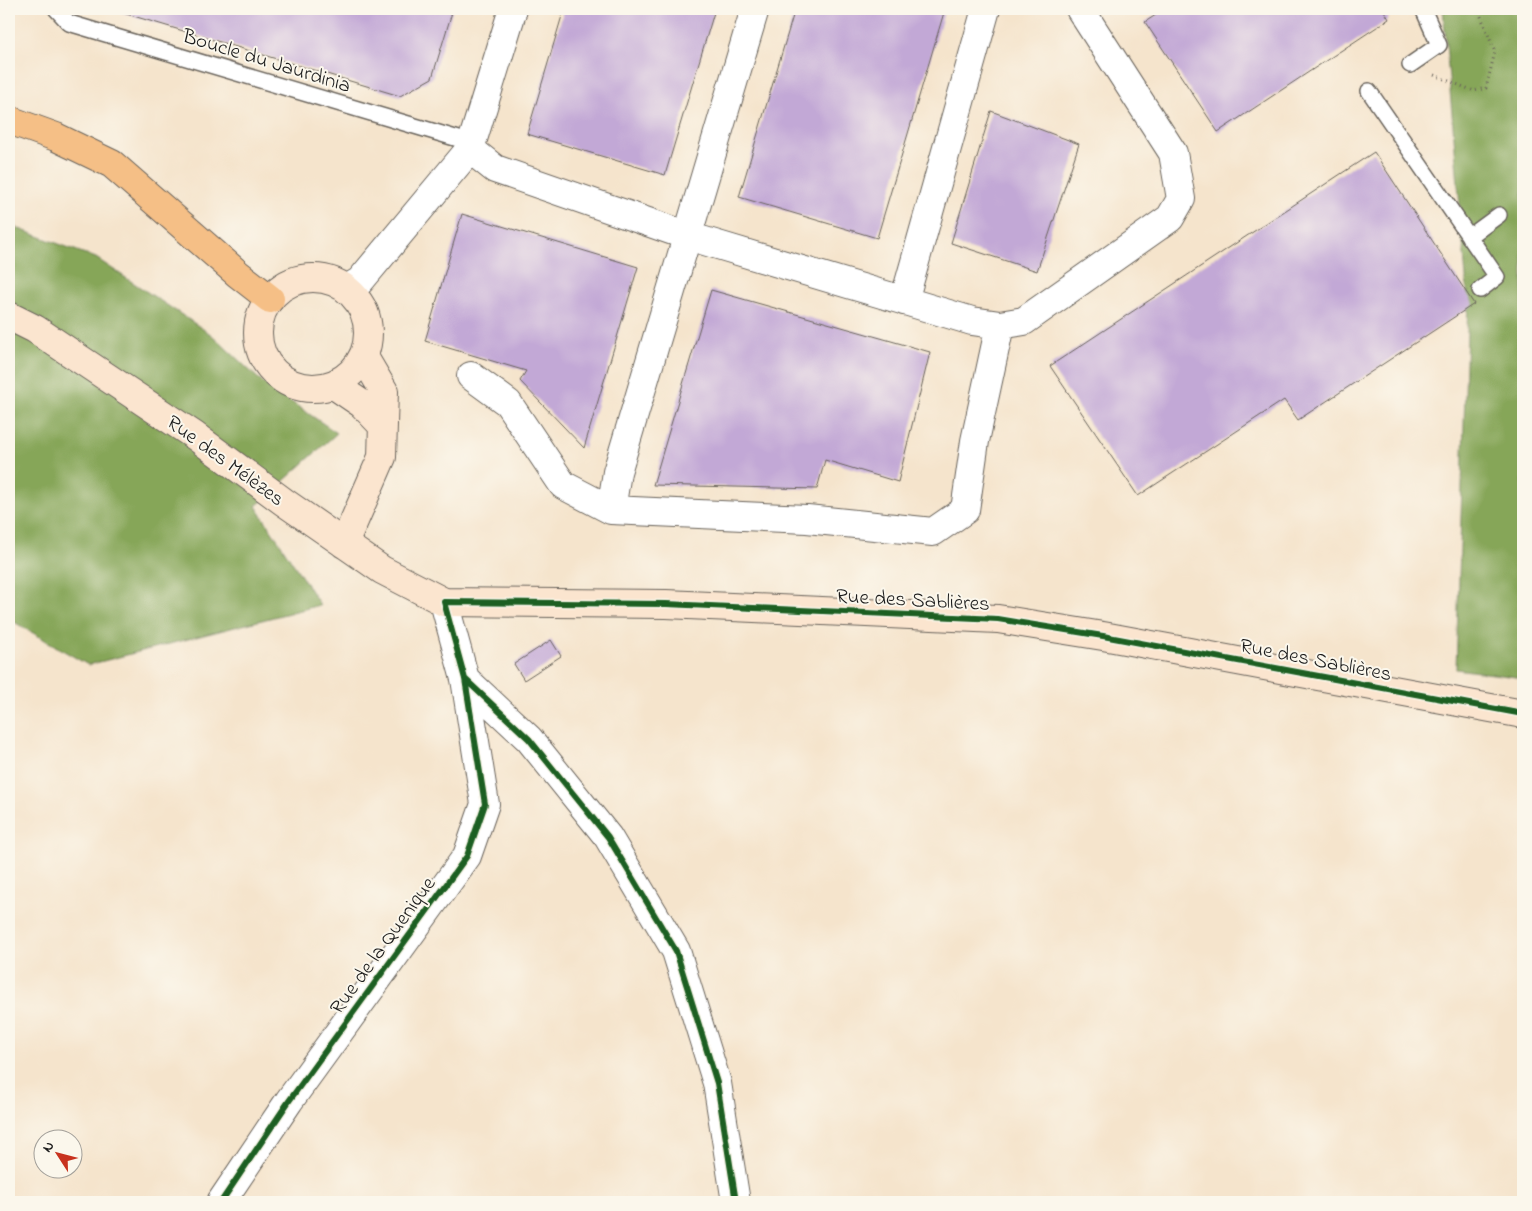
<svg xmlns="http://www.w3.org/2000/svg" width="1532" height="1211" viewBox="0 0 1532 1211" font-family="'Indie Flower',sans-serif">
<rect width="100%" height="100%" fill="#fbf7ec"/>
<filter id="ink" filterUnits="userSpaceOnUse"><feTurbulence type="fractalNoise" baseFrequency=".02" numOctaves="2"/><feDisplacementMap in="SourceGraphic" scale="10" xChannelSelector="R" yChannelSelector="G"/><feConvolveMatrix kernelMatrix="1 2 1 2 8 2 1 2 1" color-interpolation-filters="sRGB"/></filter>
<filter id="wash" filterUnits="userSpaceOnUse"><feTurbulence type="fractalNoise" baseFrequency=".0096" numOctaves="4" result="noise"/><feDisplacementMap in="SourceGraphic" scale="20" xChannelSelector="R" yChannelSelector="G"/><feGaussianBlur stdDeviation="1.12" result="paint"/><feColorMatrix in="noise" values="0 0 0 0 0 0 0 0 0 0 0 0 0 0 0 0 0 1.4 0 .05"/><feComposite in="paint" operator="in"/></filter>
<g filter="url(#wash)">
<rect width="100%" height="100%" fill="#f5e4cc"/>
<!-- forest -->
<path fill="#86a659" stroke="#51613a" d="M 1443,9 L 1523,9 L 1523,678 L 1456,669 L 1468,301 Z
M 9,225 L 96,258 L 212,335 L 262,382 L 337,433 L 256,506 L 320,605 L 88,665 L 9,619 Z"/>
<g id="blocks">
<!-- building -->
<path fill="#c2a8d6" d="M 110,9 L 453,9 L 432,78 L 400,96 Z
M 564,9 L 715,9 L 665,175 L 527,134 Z
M 795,9 L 945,9 L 877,238 L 739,197 Z
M 1165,9 L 1383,9 L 1389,19 L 1218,132 L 1145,22 Z
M 991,111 L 1079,144 L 1037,271 L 951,243 Z
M 1374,152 L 1474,304 L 1298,420 L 1284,400 L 1138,496 L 1050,366 Z
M 462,214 L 638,267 L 584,448 L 520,381 L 526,371 L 425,341 Z
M 711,290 L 930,352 L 898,482 L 825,460 L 817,489 L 653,485 Z
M 551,640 L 561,656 L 524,680 L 514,664 Z"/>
</g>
</g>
<g filter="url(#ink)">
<use href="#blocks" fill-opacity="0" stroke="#68625a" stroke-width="1"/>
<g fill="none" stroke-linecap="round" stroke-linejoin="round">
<defs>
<path id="lane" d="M 56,9 L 69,23 L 472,143
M 1410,65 L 1439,45 L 1423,9
M 1369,91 L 1497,277 L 1480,290
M 1469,237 L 1499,215"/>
<path id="street" d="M 470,149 L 495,169 L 688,236 L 972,321 L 1000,325 L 1024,321 L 1170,218 L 1181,199 L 1173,153 L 1080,9
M 347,289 L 360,281 L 470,149 L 513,9
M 904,301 L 986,9
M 471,376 L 508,403 L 563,485 L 611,510 L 807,519 L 933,532 L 965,510 L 975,441 L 1000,325
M 611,510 L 617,472 L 755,9
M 465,679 L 529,739 L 608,837 L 676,951 L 717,1083 L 736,1202
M 221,1202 L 289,1101 L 467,856 L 485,804 L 465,679 L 444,602"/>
<path id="secondary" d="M258 333a55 55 0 1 1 110 0a55 55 0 1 1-110 0Z
M 9,316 L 35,329 L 195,436 L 284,502 L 382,570 L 444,602 L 666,604 L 998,619 L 1103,636 L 1523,714
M 334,385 L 362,404 L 383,426
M 344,544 L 382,457 L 384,391 L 364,357"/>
<path id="highway" d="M 9,120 L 56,137 L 112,164 L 238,274 L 270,299"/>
</defs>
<!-- lane casing -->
<use href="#lane" stroke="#68625a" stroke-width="18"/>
<!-- street casing -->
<use href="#street" stroke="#68625a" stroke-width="30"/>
<!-- secondary casing -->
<use href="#secondary" stroke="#68625a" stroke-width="30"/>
<!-- highway casing -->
<use href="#highway" stroke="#68625a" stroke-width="30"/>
<!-- path -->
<path stroke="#68625a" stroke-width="3" stroke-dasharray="1 4" stroke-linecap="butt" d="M 1434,75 L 1474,91 L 1486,88 L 1495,52 L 1478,9"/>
<!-- lane -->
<use href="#lane" stroke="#fff" stroke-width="15"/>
<!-- street -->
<use href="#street" stroke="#fff" stroke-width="28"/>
<!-- secondary -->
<use href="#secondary" stroke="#fbe5cf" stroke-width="28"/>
<!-- highway -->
<use href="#highway" stroke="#f5bf86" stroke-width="28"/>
<defs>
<path id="cycleway" d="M 465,679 L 529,739 L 608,837 L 676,951 L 717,1083 L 736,1202
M 221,1202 L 289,1101 L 467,856 L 485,804 L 465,679 L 444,602 L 666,604 L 998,619 L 1103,636 L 1523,714"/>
</defs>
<!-- cycleway casing -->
<use href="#cycleway" stroke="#fbf7ec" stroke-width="9"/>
<!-- cycleway -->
<use href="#cycleway" stroke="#1b5e20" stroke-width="6"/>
</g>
</g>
<g text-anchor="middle" stroke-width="4" stroke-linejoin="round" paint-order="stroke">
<!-- street labels -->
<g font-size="21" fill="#1c1c1c" stroke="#fbf7ec">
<text transform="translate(267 60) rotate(17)" y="7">Boucle du Jaurdinia</text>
<text transform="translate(226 460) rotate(36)" y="7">Rue des Mélèzes</text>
<text transform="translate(913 599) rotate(3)" y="7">Rue des Sablières</text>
<text transform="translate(1316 659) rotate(11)" y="7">Rue des Sablières</text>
<text transform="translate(382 945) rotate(-54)" y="7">Rue de la Quenique</text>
</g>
</g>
<!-- margin -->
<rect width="1532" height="1211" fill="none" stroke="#fbf7ec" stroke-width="30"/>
<!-- north arrow -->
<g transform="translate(58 1154) rotate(306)"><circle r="24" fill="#fbf7ec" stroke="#a29f99"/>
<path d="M0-4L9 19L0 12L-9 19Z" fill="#c8321e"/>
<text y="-8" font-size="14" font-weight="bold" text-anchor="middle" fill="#1c1c1c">N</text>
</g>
</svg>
